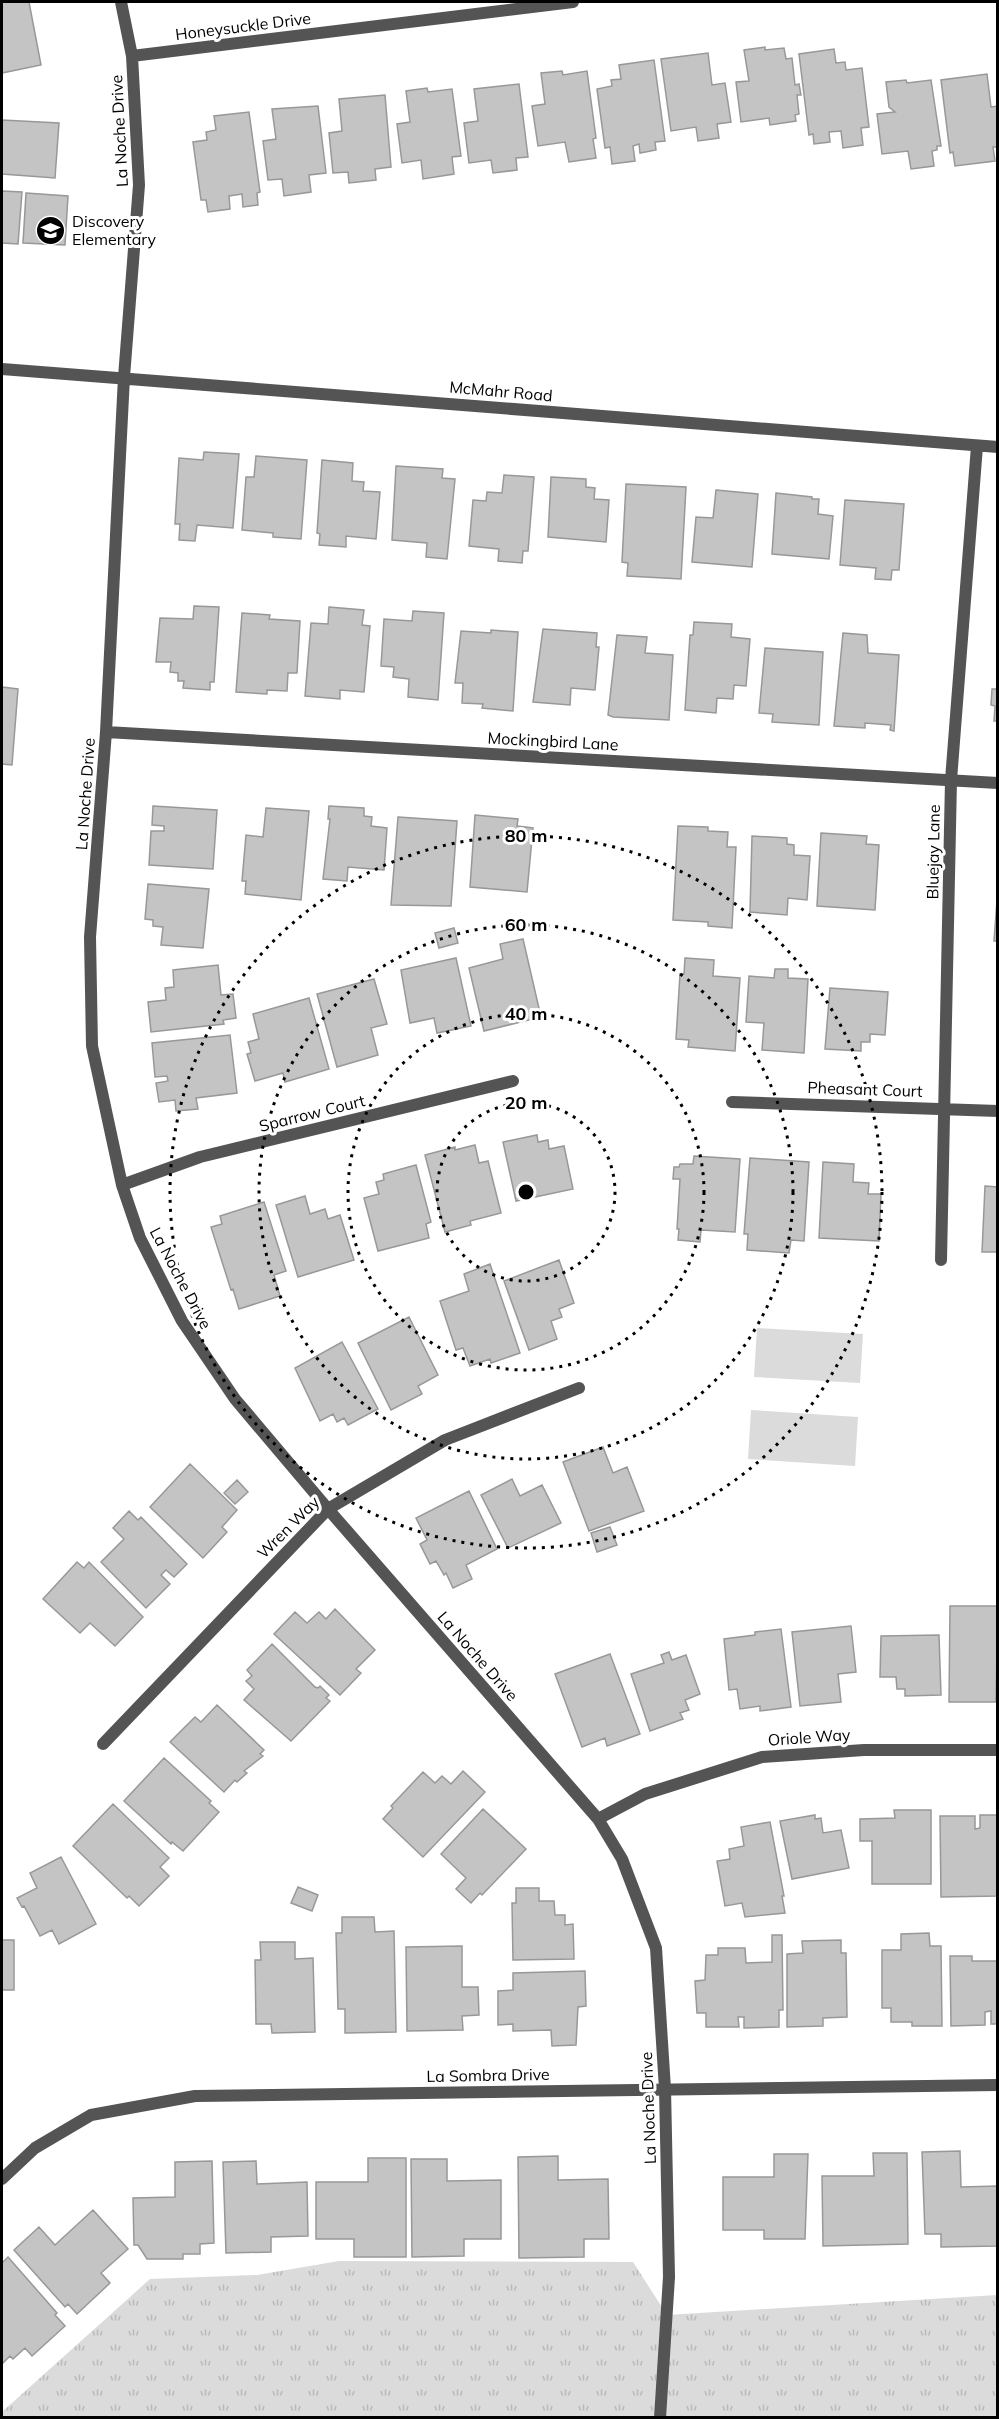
<svg xmlns="http://www.w3.org/2000/svg" width="999" height="2419" viewBox="0 0 999 2419" font-family="Mulish,sans-serif">
<defs>
<pattern id="grass-tufts" width="24" height="20" patternUnits="userSpaceOnUse" patternTransform="scale(1.5)"><rect width="24" height="20" fill="#dbdbdb"/><path d="M3 7l-1-3M5 7V3M7 7l1-3M15 17l-1-3M17 17v-4M19 17l1-3" fill="none" stroke="#bababa"/></pattern>
</defs>
<rect width="100%" height="100%" fill="#fff"/>
<!-- grass -->
<path fill="url(#grass-tufts)" d="M 339,2261 L 633,2262 L 667,2315 L 997,2295 L 997,2417 L 2,2418 L 2,2412 L 150,2279 L 257,2275 Z"/>
<!-- green -->
<path fill="#dbdbdb" d="M 757,1328 L 863,1334 L 860,1383 L 754,1377 Z
M 751,1410 L 858,1417 L 855,1466 L 748,1459 Z"/>
<!-- building -->
<path fill="#c4c4c4" stroke="#989898" stroke-width="1.5" d="M 2,2 L 29,2 L 41,65 L 2,73 Z
M 765,47 L 765,50 L 784,48 L 786,59 L 792,58 L 795,85 L 799,84 L 801,95 L 797,95 L 799,114 L 795,115 L 796,121 L 770,125 L 769,118 L 741,122 L 736,82 L 749,81 L 744,50 Z
M 834,49 L 836,63 L 845,62 L 846,70 L 862,68 L 869,127 L 861,128 L 863,145 L 843,148 L 841,131 L 829,132 L 830,142 L 814,144 L 813,134 L 809,135 L 799,54 Z
M 708,53 L 712,85 L 725,83 L 731,122 L 717,124 L 719,138 L 698,141 L 696,127 L 671,131 L 661,59 Z
M 654,60 L 665,141 L 655,142 L 656,150 L 640,153 L 639,144 L 633,146 L 635,161 L 612,164 L 610,147 L 605,148 L 597,89 L 612,86 L 611,80 L 621,79 L 619,65 Z
M 562,71 L 563,75 L 587,71 L 596,138 L 593,139 L 596,158 L 569,162 L 565,142 L 538,146 L 532,106 L 545,104 L 541,73 Z
M 987,74 L 991,107 L 998,106 L 998,147 L 993,147 L 995,161 L 955,166 L 953,152 L 950,153 L 941,80 Z
M 906,80 L 907,83 L 931,80 L 941,146 L 937,146 L 937,150 L 932,151 L 934,166 L 911,169 L 908,151 L 882,154 L 877,114 L 895,112 L 889,107 L 886,82 Z
M 519,84 L 528,157 L 516,158 L 517,170 L 493,173 L 491,160 L 469,163 L 464,123 L 478,121 L 474,89 Z
M 427,88 L 428,92 L 452,89 L 461,156 L 452,157 L 454,174 L 423,179 L 421,160 L 402,163 L 397,124 L 410,122 L 406,91 Z
M 385,95 L 391,167 L 375,169 L 376,180 L 349,183 L 348,172 L 333,173 L 329,133 L 342,131 L 339,99 Z
M 318,106 L 326,173 L 309,175 L 311,192 L 284,196 L 282,179 L 268,180 L 263,141 L 276,139 L 272,109 Z
M 249,112 L 260,192 L 257,193 L 258,205 L 243,207 L 242,194 L 229,196 L 230,209 L 208,212 L 206,200 L 201,200 L 193,142 L 207,140 L 206,132 L 216,130 L 214,116 Z
M 2,120 L 59,123 L 55,178 L 2,174 Z
M 2,191 L 22,192 L 18,244 L 2,243 Z
M 26,193 L 68,196 L 65,245 L 23,243 Z
M 204,452 L 239,454 L 233,528 L 197,525 L 195,541 L 179,540 L 180,524 L 175,524 L 179,458 L 203,460 Z
M 256,456 L 307,460 L 301,539 L 273,537 L 273,533 L 242,530 L 246,477 L 254,477 Z
M 322,460 L 353,463 L 352,481 L 364,482 L 363,491 L 380,492 L 376,539 L 346,536 L 346,547 L 319,545 L 320,534 L 317,533 Z
M 396,466 L 443,469 L 442,478 L 455,479 L 447,559 L 426,557 L 427,543 L 392,540 Z
M 504,475 L 534,477 L 528,551 L 523,551 L 522,563 L 498,561 L 499,549 L 469,546 L 473,500 L 486,501 L 487,492 L 502,493 Z
M 551,477 L 586,479 L 586,487 L 595,488 L 594,499 L 609,500 L 606,542 L 548,537 Z
M 626,484 L 686,487 L 681,579 L 627,576 L 628,563 L 622,562 Z
M 716,490 L 758,494 L 752,567 L 692,562 L 696,517 L 713,518 Z
M 776,493 L 812,497 L 812,499 L 819,499 L 818,514 L 833,516 L 829,559 L 772,554 Z
M 845,500 L 904,504 L 899,570 L 892,570 L 891,580 L 875,579 L 876,568 L 840,565 Z
M 194,606 L 219,607 L 214,682 L 210,682 L 210,690 L 183,688 L 184,681 L 178,681 L 178,673 L 170,672 L 171,662 L 156,662 L 160,618 L 193,619 Z
M 329,607 L 364,610 L 362,625 L 370,626 L 364,692 L 340,690 L 340,699 L 305,696 L 311,623 L 328,624 Z
M 413,611 L 444,613 L 438,700 L 408,697 L 409,679 L 393,677 L 394,667 L 381,666 L 384,619 L 412,621 Z
M 242,613 L 270,615 L 269,619 L 300,621 L 297,673 L 288,673 L 287,691 L 267,690 L 267,694 L 236,692 Z
M 694,622 L 732,624 L 731,637 L 750,639 L 746,686 L 734,685 L 733,699 L 717,698 L 716,713 L 685,710 L 690,635 L 693,635 Z
M 543,629 L 597,633 L 596,647 L 599,647 L 595,690 L 571,688 L 570,705 L 533,702 Z
M 491,630 L 518,632 L 513,711 L 482,708 L 483,704 L 462,703 L 463,683 L 455,683 L 461,631 L 491,633 Z
M 843,633 L 867,635 L 868,653 L 899,655 L 894,731 L 890,730 L 891,725 L 865,723 L 865,728 L 834,726 Z
M 617,635 L 647,637 L 645,653 L 673,655 L 669,720 L 613,717 L 608,715 Z
M 765,648 L 823,652 L 819,725 L 772,722 L 773,714 L 759,713 Z
M 2,687 L 18,689 L 12,765 L 2,764 Z
M 992,689 L 998,689 L 998,721 L 994,721 L 995,706 L 991,705 Z
M 153,806 L 217,810 L 213,869 L 149,865 L 151,831 L 164,831 L 164,826 L 152,825 Z
M 329,806 L 364,808 L 364,816 L 372,817 L 371,826 L 387,828 L 384,870 L 348,867 L 347,881 L 323,879 L 330,819 L 328,819 Z
M 266,808 L 309,811 L 301,900 L 245,894 L 246,881 L 242,881 L 246,835 L 263,837 Z
M 475,815 L 518,819 L 517,826 L 533,828 L 527,892 L 470,887 Z
M 398,817 L 457,821 L 451,906 L 391,905 Z
M 678,826 L 708,827 L 708,831 L 728,832 L 727,847 L 736,847 L 732,928 L 708,926 L 708,922 L 673,920 Z
M 821,833 L 867,836 L 866,844 L 879,845 L 875,910 L 817,906 Z
M 752,836 L 787,838 L 787,844 L 794,845 L 794,855 L 810,856 L 807,900 L 788,898 L 787,915 L 750,912 Z
M 148,884 L 209,889 L 203,948 L 161,945 L 163,927 L 153,926 L 153,920 L 145,919 Z
M 998,887 L 998,941 L 994,941 Z
M 454,928 L 458,943 L 439,948 L 435,933 Z
M 523,939 L 541,1017 L 484,1031 L 469,968 L 503,959 L 500,944 Z
M 456,958 L 471,1026 L 437,1033 L 434,1018 L 410,1023 L 401,970 Z
M 685,958 L 714,960 L 713,976 L 740,978 L 735,1051 L 688,1047 L 689,1040 L 676,1039 L 680,974 L 684,974 Z
M 218,965 L 221,995 L 233,994 L 236,1018 L 223,1020 L 224,1024 L 151,1032 L 148,1002 L 166,1000 L 165,988 L 174,987 L 173,970 Z
M 775,969 L 788,969 L 788,978 L 808,979 L 804,1053 L 762,1050 L 764,1023 L 746,1022 L 749,976 L 774,978 Z
M 374,979 L 387,1024 L 371,1028 L 378,1055 L 337,1067 L 317,994 Z
M 830,988 L 888,992 L 885,1035 L 870,1034 L 870,1042 L 861,1042 L 861,1051 L 825,1049 Z
M 309,998 L 329,1069 L 285,1082 L 283,1073 L 255,1081 L 247,1054 L 251,1053 L 248,1042 L 259,1039 L 253,1014 Z
M 230,1035 L 237,1093 L 196,1098 L 198,1109 L 176,1111 L 175,1100 L 159,1102 L 156,1083 L 168,1081 L 167,1076 L 155,1077 L 152,1043 Z
M 537,1135 L 538,1142 L 548,1140 L 549,1149 L 564,1146 L 573,1189 L 516,1201 L 503,1142 Z
M 475,1145 L 479,1163 L 488,1161 L 501,1213 L 470,1221 L 471,1225 L 445,1232 L 425,1155 L 455,1147 L 455,1150 Z
M 694,1156 L 740,1159 L 735,1232 L 701,1230 L 700,1242 L 678,1240 L 679,1229 L 677,1229 L 680,1179 L 673,1179 L 674,1167 L 679,1167 L 680,1164 L 693,1164 Z
M 750,1158 L 809,1162 L 804,1241 L 791,1240 L 789,1253 L 747,1250 L 748,1234 L 744,1234 Z
M 823,1162 L 854,1164 L 853,1182 L 869,1183 L 868,1194 L 881,1194 L 879,1241 L 819,1238 Z
M 416,1165 L 431,1222 L 426,1224 L 429,1238 L 378,1251 L 364,1198 L 379,1194 L 376,1182 L 384,1180 L 383,1174 Z
M 985,1186 L 998,1187 L 998,1252 L 982,1252 Z
M 305,1196 L 310,1214 L 325,1209 L 328,1219 L 340,1215 L 354,1260 L 298,1277 L 276,1205 Z
M 264,1202 L 286,1271 L 274,1275 L 280,1296 L 239,1309 L 233,1289 L 231,1290 L 211,1227 L 222,1224 L 220,1216 Z
M 559,1260 L 574,1303 L 559,1309 L 562,1317 L 551,1321 L 557,1339 L 529,1350 L 504,1281 Z
M 490,1264 L 520,1353 L 491,1363 L 490,1359 L 470,1366 L 463,1348 L 456,1350 L 440,1301 L 469,1291 L 464,1274 Z
M 409,1317 L 438,1375 L 418,1386 L 422,1394 L 391,1410 L 358,1343 Z
M 342,1342 L 378,1409 L 348,1425 L 344,1418 L 337,1422 L 333,1414 L 320,1421 L 295,1368 Z
M 603,1447 L 613,1473 L 627,1467 L 644,1511 L 589,1531 L 563,1462 Z
M 190,1464 L 237,1510 L 222,1527 L 227,1532 L 203,1558 L 150,1507 Z
M 512,1479 L 520,1496 L 542,1485 L 561,1523 L 508,1548 L 481,1495 Z
M 237,1480 L 248,1492 L 235,1504 L 224,1493 Z
M 469,1491 L 497,1549 L 466,1565 L 472,1579 L 453,1588 L 446,1573 L 444,1575 L 436,1561 L 430,1564 L 420,1544 L 427,1540 L 416,1518 Z
M 129,1511 L 138,1520 L 141,1517 L 187,1564 L 174,1577 L 166,1570 L 161,1575 L 170,1584 L 146,1608 L 101,1562 L 124,1539 L 113,1528 Z
M 610,1527 L 617,1545 L 597,1552 L 591,1533 Z
M 77,1562 L 84,1568 L 89,1562 L 143,1617 L 115,1646 L 90,1623 L 80,1633 L 43,1599 Z
M 950,1606 L 998,1606 L 996,1702 L 949,1702 Z
M 335,1609 L 375,1650 L 356,1669 L 361,1673 L 340,1695 L 274,1634 L 295,1612 L 307,1623 L 319,1612 L 326,1619 Z
M 851,1626 L 856,1672 L 838,1674 L 841,1702 L 800,1706 L 792,1632 Z
M 781,1629 L 791,1707 L 760,1711 L 760,1706 L 740,1709 L 737,1689 L 729,1690 L 724,1639 L 755,1635 L 755,1632 Z
M 939,1635 L 941,1695 L 905,1696 L 905,1689 L 897,1689 L 896,1677 L 880,1677 L 881,1636 Z
M 272,1644 L 315,1687 L 318,1688 L 320,1686 L 329,1695 L 326,1698 L 330,1701 L 291,1741 L 244,1700 L 254,1689 L 246,1681 L 252,1676 L 247,1670 Z
M 669,1652 L 672,1660 L 686,1655 L 700,1694 L 685,1700 L 689,1710 L 680,1713 L 683,1719 L 650,1731 L 631,1674 L 664,1663 L 661,1655 Z
M 610,1654 L 640,1734 L 607,1746 L 605,1738 L 582,1747 L 555,1674 Z
M 217,1705 L 264,1750 L 260,1754 L 263,1756 L 244,1771 L 247,1773 L 237,1782 L 235,1780 L 224,1792 L 170,1742 L 195,1717 L 201,1722 Z
M 164,1758 L 211,1801 L 209,1803 L 219,1812 L 183,1851 L 172,1842 L 171,1844 L 124,1801 Z
M 463,1771 L 485,1792 L 423,1857 L 383,1819 L 393,1808 L 391,1806 L 423,1772 L 435,1783 L 442,1776 L 451,1784 Z
M 113,1804 L 169,1858 L 160,1867 L 169,1876 L 139,1906 L 129,1896 L 127,1898 L 73,1846 Z
M 483,1809 L 526,1849 L 482,1895 L 480,1893 L 471,1903 L 456,1889 L 466,1878 L 441,1854 Z
M 894,1810 L 931,1810 L 931,1884 L 872,1884 L 872,1841 L 860,1841 L 860,1819 L 895,1818 Z
M 815,1815 L 815,1819 L 821,1818 L 823,1833 L 841,1830 L 849,1868 L 792,1879 L 780,1821 Z
M 980,1815 L 998,1815 L 998,1896 L 941,1897 L 940,1816 L 975,1816 L 975,1829 L 980,1828 Z
M 770,1822 L 784,1896 L 782,1896 L 785,1913 L 745,1917 L 742,1903 L 725,1906 L 717,1861 L 730,1859 L 729,1849 L 744,1846 L 741,1827 Z
M 61,1857 L 96,1924 L 59,1944 L 52,1930 L 40,1936 L 24,1906 L 22,1907 L 17,1898 L 37,1888 L 30,1873 Z
M 298,1887 L 318,1895 L 312,1911 L 291,1903 Z
M 516,1888 L 539,1888 L 539,1901 L 554,1901 L 555,1915 L 565,1915 L 565,1925 L 573,1924 L 574,1959 L 513,1960 L 512,1903 L 516,1903 Z
M 342,1917 L 374,1917 L 375,1932 L 394,1931 L 396,2032 L 345,2033 L 345,2009 L 338,2009 L 336,1933 L 342,1933 Z
M 929,1933 L 930,1946 L 941,1946 L 942,2026 L 912,2026 L 912,2022 L 891,2022 L 891,2008 L 882,2008 L 882,1950 L 901,1950 L 901,1934 Z
M 772,1935 L 782,1935 L 783,2010 L 779,2010 L 779,2027 L 744,2028 L 744,2017 L 738,2017 L 739,2027 L 706,2027 L 706,2013 L 697,2013 L 695,1981 L 705,1980 L 706,1955 L 718,1955 L 718,1948 L 745,1948 L 746,1963 L 772,1962 Z
M 2,1940 L 14,1940 L 14,1990 L 2,1990 Z
M 841,1940 L 841,1953 L 846,1953 L 847,2017 L 823,2018 L 823,2026 L 787,2027 L 787,1954 L 803,1953 L 802,1941 Z
M 260,1942 L 295,1942 L 295,1959 L 313,1958 L 315,2032 L 272,2033 L 271,2024 L 256,2024 L 255,1960 L 261,1960 Z
M 462,1946 L 462,1987 L 478,1987 L 479,2015 L 462,2016 L 463,2030 L 407,2031 L 406,1947 Z
M 950,1956 L 972,1956 L 972,1961 L 998,1961 L 998,2024 L 991,2024 L 991,2011 L 985,2012 L 985,2025 L 951,2026 Z
M 585,1971 L 586,2006 L 578,2007 L 576,2045 L 552,2046 L 551,2030 L 513,2031 L 513,2024 L 498,2025 L 498,1991 L 513,1990 L 513,1973 Z
M 960,2151 L 961,2187 L 998,2186 L 998,2246 L 941,2247 L 941,2234 L 925,2234 L 922,2152 Z
M 873,2153 L 907,2153 L 908,2244 L 823,2246 L 822,2176 L 874,2176 Z
M 774,2154 L 808,2154 L 805,2239 L 764,2239 L 764,2230 L 723,2230 L 723,2177 L 774,2177 Z
M 558,2156 L 558,2180 L 608,2179 L 609,2239 L 584,2239 L 584,2257 L 519,2258 L 518,2157 Z
M 368,2158 L 406,2158 L 406,2257 L 354,2257 L 354,2239 L 316,2239 L 316,2182 L 368,2182 Z
M 411,2159 L 447,2159 L 447,2181 L 501,2180 L 501,2239 L 464,2239 L 464,2256 L 412,2257 Z
M 212,2161 L 214,2243 L 200,2244 L 200,2254 L 183,2254 L 183,2259 L 147,2259 L 138,2245 L 134,2245 L 133,2198 L 175,2197 L 175,2162 Z
M 256,2161 L 257,2184 L 307,2182 L 308,2236 L 271,2237 L 271,2252 L 226,2253 L 223,2162 Z
M 93,2210 L 128,2249 L 101,2273 L 110,2283 L 77,2314 L 68,2304 L 65,2307 L 14,2250 L 39,2227 L 55,2245 Z
M 8,2257 L 57,2313 L 55,2315 L 65,2326 L 32,2356 L 25,2348 L 13,2359 L 10,2356 L 2,2364 L 2,2263 Z"/>
<g fill="none" stroke-linecap="round" stroke-linejoin="round">
<!-- minor -->
<path stroke="#545454" stroke-width="12" d="M 121,2 L 132,56 L 139,185 L 124,377 L 106,732 L 90,937 L 92,1046 L 122,1185 L 140,1238 L 182,1321 L 235,1399 L 328,1509 L 598,1819 L 622,1859 L 656,1948 L 665,2089 L 669,2277 L 660,2418
M 132,56 L 573,2
M 2,369 L 998,447
M 106,732 L 998,783
M 732,1102 L 998,1111
M 122,1185 L 200,1157 L 513,1081
M 941,1260 L 951,780 L 977,446
M 103,1744 L 328,1509 L 445,1440 L 579,1388
M 598,1819 L 645,1794 L 762,1757 L 864,1750 L 998,1750"/>
<!-- tertiary -->
<path stroke="#545454" stroke-width="12" d="M 2,2179 L 35,2148 L 91,2115 L 195,2096 L 998,2085"/>
</g>
<!-- distance rings -->
<g fill="none" stroke="#000" stroke-width="3" stroke-dasharray="3 6">
<circle cx="526" cy="1192" r="89"/>
<circle cx="526" cy="1192" r="178"/>
<circle cx="526" cy="1192" r="267"/>
<circle cx="526" cy="1192" r="356"/>
</g>
<!-- icons -->
<defs>
<symbol id="school-disc" viewBox="-11 -11 22 22"><circle r="9.5" fill="#000" stroke="#fff"/><path d="M0-5L7-2L0 1L-7-2ZM-4 1L0 2.5L4 1V4Q0 6-4 4Z" fill="#fff"/></symbol>
</defs>
<g fill-rule="evenodd">
<use href="#school-disc" x="34" y="214" width="33" height="33"/>
</g>
<g text-anchor="middle" stroke-width="6" stroke-linejoin="round" paint-order="stroke">
<!-- street labels -->
<g font-size="16" fill="#000" stroke="#fff">
<text transform="translate(243 26) rotate(-7)" y="6">Honeysuckle Drive</text>
<text transform="translate(119 131) rotate(-93)" y="6">La Noche Drive</text>
<text transform="translate(501 391) rotate(5)" y="6">McMahr Road</text>
<text transform="translate(553 741) rotate(3)" y="6">Mockingbird Lane</text>
<text transform="translate(85 794) rotate(-86)" y="6">La Noche Drive</text>
<text transform="translate(933 852) rotate(-89)" y="6">Bluejay Lane</text>
<text transform="translate(865 1089) rotate(2)" y="6">Pheasant Court</text>
<text transform="translate(312 1113) rotate(-14)" y="6">Sparrow Court</text>
<text transform="translate(181 1278) rotate(62)" y="6">La Noche Drive</text>
<text transform="translate(288 1527) rotate(-45)" y="6">Wren Way</text>
<text transform="translate(478 1656) rotate(49)" y="6">La Noche Drive</text>
<text transform="translate(809 1737) rotate(-4)" y="6">Oriole Way</text>
<text transform="translate(488 2075) rotate(-1)" y="6">La Sombra Drive</text>
<text transform="translate(648 2108) rotate(-92)" y="6">La Noche Drive</text>
</g>
<!-- poi labels -->
<g font-size="16" fill="#000" stroke="#fff" text-anchor="start">
<text x="72" y="227">Discovery<tspan x="72" dy="18">Elementary</tspan></text>
</g>
</g>
<circle cx="526" cy="1192" r="9" fill="#000" stroke="#fff" stroke-width="3"/>
<g font-size="18" text-anchor="middle" font-weight="bold" fill="#000" stroke="#fff" stroke-width="6" stroke-linejoin="round" paint-order="stroke">
<text x="526" y="842">80 m</text>
<text x="526" y="931">60 m</text>
<text x="526" y="1020">40 m</text>
<text x="526" y="1109">20 m</text>
</g>
<!-- border -->
<rect width="999" height="2419" fill="none" stroke="#000000" stroke-width="6"/>
</svg>
